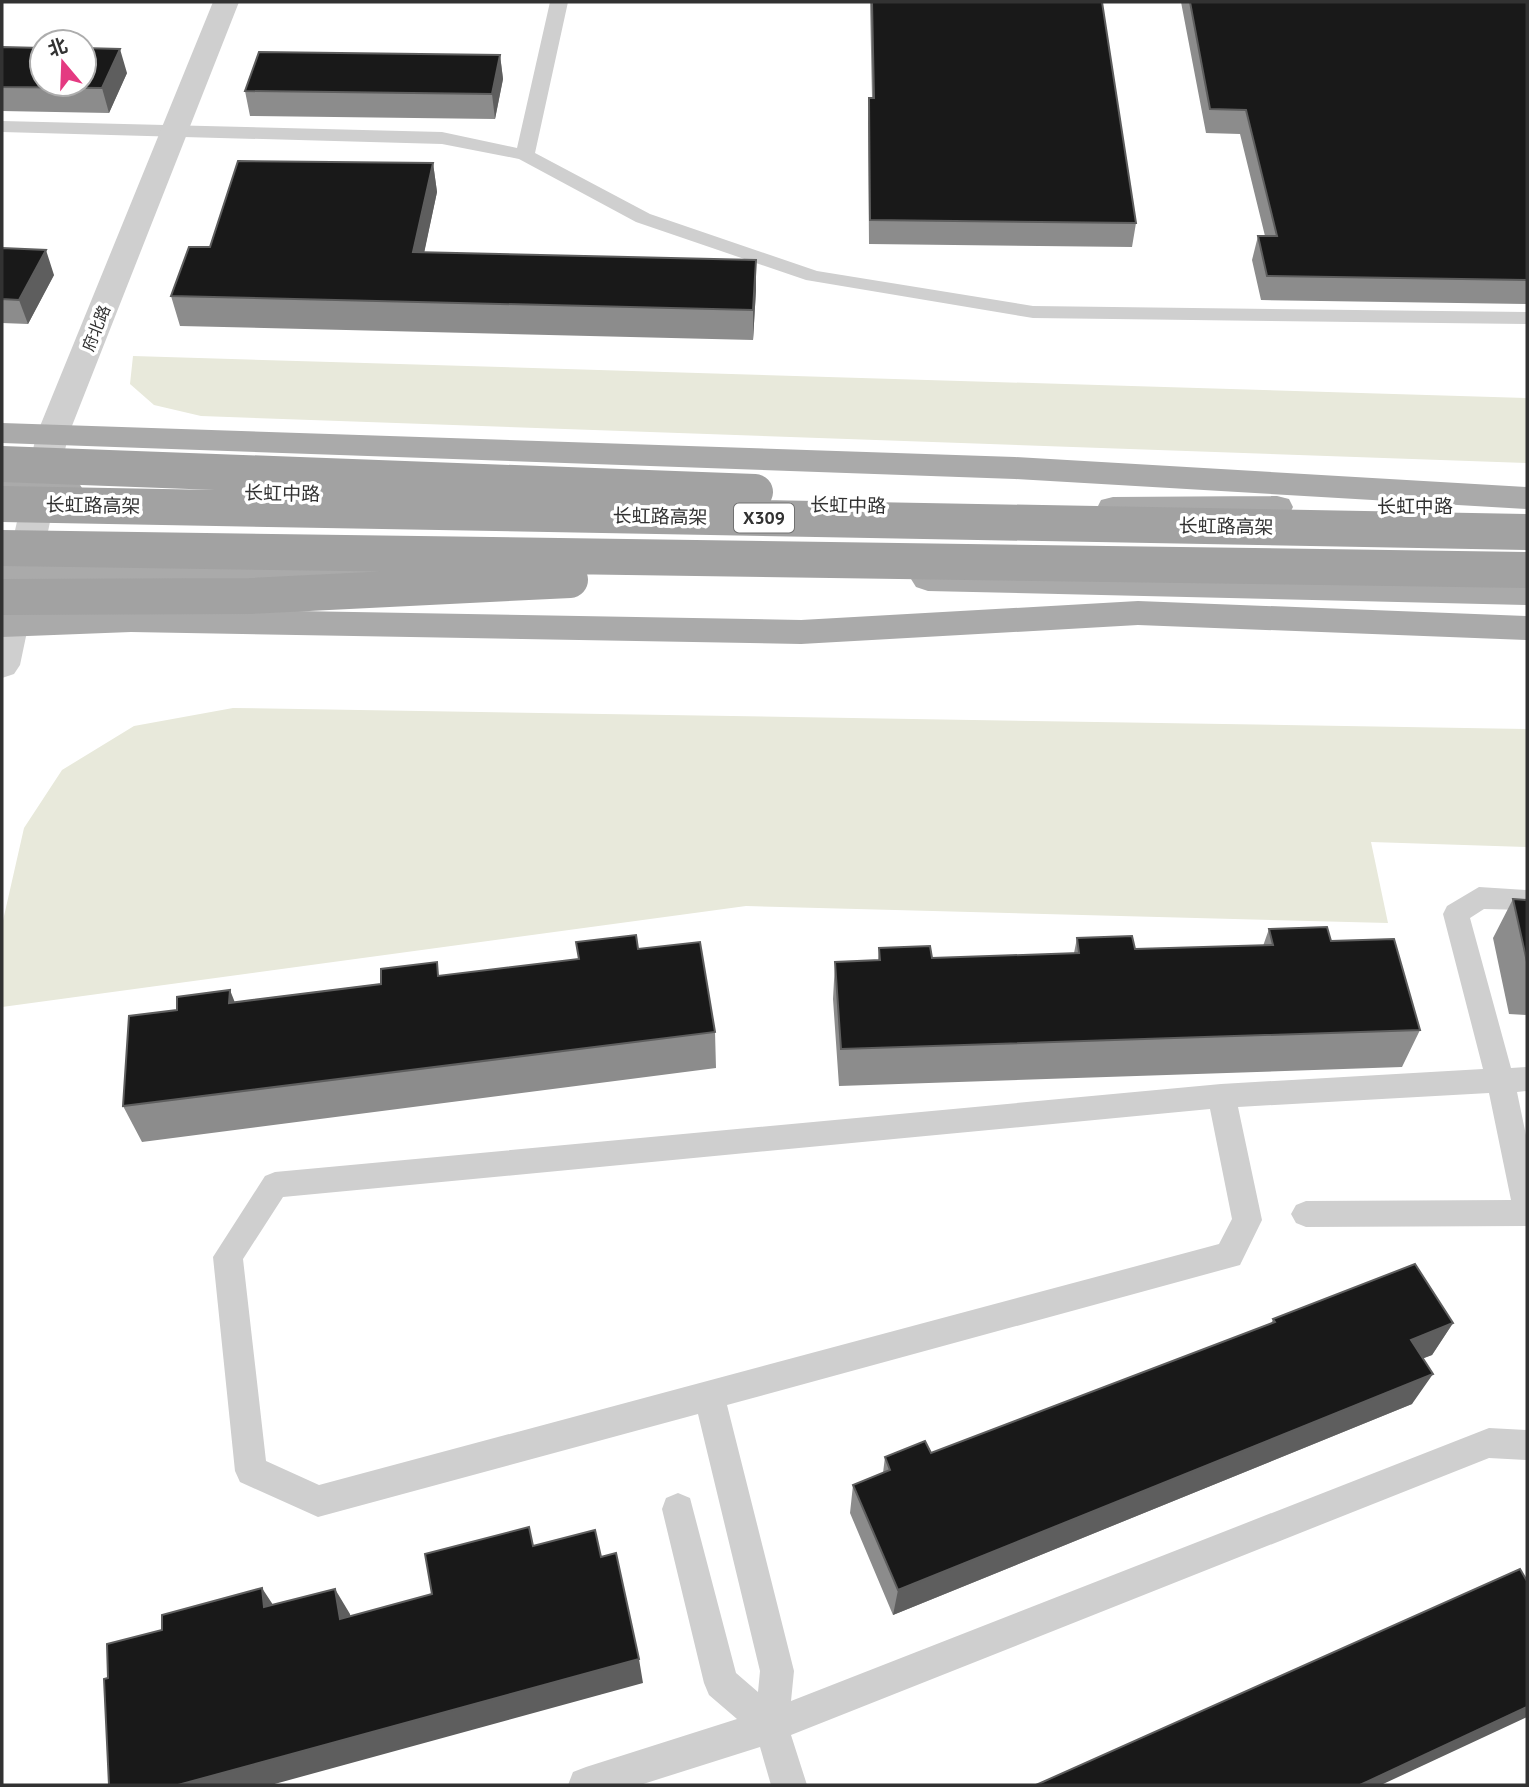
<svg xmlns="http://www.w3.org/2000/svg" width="1529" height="1787" viewBox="0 0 1529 1787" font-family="'PT Sans','Noto Sans SC',sans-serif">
<rect width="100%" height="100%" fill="#fff"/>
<!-- green -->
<path fill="#e8e9db" d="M 133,356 L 1527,398 L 1527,463 L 201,416 L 154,405 L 130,384 Z
M 233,708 L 1527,729 L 1527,847 L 1371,842 L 1388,923 L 746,906 L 2,1007 L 2,925 L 24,828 L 62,770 L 134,726 Z"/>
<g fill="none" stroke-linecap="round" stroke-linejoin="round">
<!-- service -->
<path fill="#cfcfcf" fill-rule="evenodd" d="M 550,2 L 568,2 L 535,153 L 650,214 L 817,271 L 1033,306 L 1527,312 L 1527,324 L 1033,318 L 806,280 L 636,222 L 519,159 L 442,144 L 2,132 L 2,121 L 442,132 L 517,148 Z
M 1479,887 L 1527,890 L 1527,910 L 1484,909 L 1470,918 L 1511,1068 L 1527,1067 L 1527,1091 L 1517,1092 L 1527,1140 L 1527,1226 L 1306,1227 L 1296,1223 L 1291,1214 L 1296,1205 L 1306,1201 L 1511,1200 L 1489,1093 L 1238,1107 L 1262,1220 L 1240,1265 L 727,1405 L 794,1671 L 791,1701 L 1489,1428 L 1527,1430 L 1527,1460 L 1489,1458 L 791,1735 L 807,1785 L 771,1785 L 760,1747 L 640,1785 L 568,1785 L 573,1772 L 586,1767 L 737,1719 L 709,1695 L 704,1683 L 662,1509 L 666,1498 L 678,1493 L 690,1498 L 736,1673 L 758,1692 L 760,1671 L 698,1414 L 318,1517 L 240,1482 L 235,1471 L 213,1257 L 265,1176 L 275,1172 L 1221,1084 L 1483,1069 L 1443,914 L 1447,906 ZM 1210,1109 L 1232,1219 L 1219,1244 L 319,1485 L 266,1461 L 243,1259 L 283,1197 Z"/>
<!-- tertiary -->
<path fill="#cfcfcf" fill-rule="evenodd" d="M 213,2 L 239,2 L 68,436 L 20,665 L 14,674 L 2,678 L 2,589 L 36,436 Z"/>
<!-- primary -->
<path fill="#aaa" fill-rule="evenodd" d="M 2,423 L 1015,457 L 1527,487 L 1527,509 L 1015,479 L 2,443 Z
M 2,475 L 66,477 L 77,480 L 82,488 L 77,496 L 66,499 L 2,497 Z
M 1277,496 L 1289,499 L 1293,507 L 1289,515 L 1277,518 L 1113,519 L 1101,516 L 1097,508 L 1101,500 L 1113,497 Z
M 2,558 L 409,561 L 421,565 L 426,573 L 421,581 L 409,585 L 2,582 Z
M 928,567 L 1527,581 L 1527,605 L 928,591 L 916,587 L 911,579 L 916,571 Z
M 1138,601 L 1527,616 L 1527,640 L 1138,625 L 801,644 L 131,632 L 2,637 L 2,613 L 131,608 L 801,620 Z"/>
<!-- trunk-bridge -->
<path stroke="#a2a2a2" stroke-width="36" d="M 2,464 L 755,492
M 2,504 L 1527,532
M 2,548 L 1527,570
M 2,597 L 250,596 L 570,580"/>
</g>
<!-- wall -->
<path fill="#8c8c8c" d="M 870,2 L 1102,2 L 1136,223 L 1132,247 L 869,244 L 868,123 L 869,98 L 872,98 Z
M 1181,2 L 1527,2 L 1527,304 L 1261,300 L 1252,260 L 1258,236 L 1265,236 L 1240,134 L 1206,133 Z
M 2,47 L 127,73 L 109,113 L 2,111 Z
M 500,55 L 503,79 L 495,119 L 250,116 L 245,91 Z
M 433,163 L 437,192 L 424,252 L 756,290 L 753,340 L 180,326 L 171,296 L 210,247 Z
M 2,248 L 54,275 L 28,324 L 2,323 Z
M 1513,899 L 1527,900 L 1527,1015 L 1509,1014 L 1493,938 Z
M 1269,929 L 1331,941 L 1420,1030 L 1402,1067 L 839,1086 L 833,999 L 835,962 L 878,960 L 879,948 L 932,958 L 1074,953 L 1077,938 L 1135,949 L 1263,946 Z
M 579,959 L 715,1032 L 716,1068 L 142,1142 L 123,1106 L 234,1002 Z
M 1273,1319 L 1453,1323 L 1432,1355 L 1423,1358 L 1412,1404 L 893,1615 L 850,1513 L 853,1485 L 883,1473 L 885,1457 L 931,1453 L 1271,1324 Z"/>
<!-- shaded-wall -->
<path fill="#5e5e5e" d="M 120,49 L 127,73 L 109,113 L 102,88 Z
M 500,55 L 503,79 L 495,119 L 492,94 Z
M 433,163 L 437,192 L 418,282 L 413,252 Z
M 46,250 L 54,275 L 28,324 L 19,300 Z
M 756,260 L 756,290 L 753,340 L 753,310 Z
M 230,990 L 245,1028 L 229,1003 Z
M 1453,1323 L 1432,1355 L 1391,1371 L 1411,1340 Z
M 1433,1374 L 1412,1404 L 893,1615 L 898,1590 Z
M 262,1588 L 279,1614 L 264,1607 Z
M 335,1589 L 350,1614 L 354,1643 L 340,1619 Z
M 639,1659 L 643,1683 L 271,1785 L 178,1785 Z
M 1527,1707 L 1527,1717 L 1381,1785 L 1360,1785 Z"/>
<!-- building -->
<path fill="#191919" stroke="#5e5e5e" stroke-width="2" d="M 872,2 L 1102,2 L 1136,223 L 870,220 L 869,98 L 874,98 Z
M 1190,2 L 1527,2 L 1527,280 L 1267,276 L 1258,236 L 1277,236 L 1246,110 L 1210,109 Z
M 2,47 L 42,48 L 42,84 L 84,84 L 84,48 L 120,49 L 102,88 L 2,87 Z
M 259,52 L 500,55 L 492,94 L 245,91 Z
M 238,161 L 433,163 L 413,252 L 756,260 L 753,310 L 171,296 L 189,247 L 210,247 Z
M 2,248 L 46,250 L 19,300 L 2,299 Z
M 1513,899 L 1527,900 L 1527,962 Z
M 1327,927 L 1331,941 L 1394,939 L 1420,1030 L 841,1049 L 835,962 L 880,960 L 879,948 L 930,946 L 932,958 L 1079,953 L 1077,938 L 1132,936 L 1135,949 L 1273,945 L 1269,929 Z
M 636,935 L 638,949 L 700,942 L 715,1032 L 123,1106 L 129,1016 L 177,1010 L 177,997 L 230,990 L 229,1003 L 381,984 L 381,969 L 437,962 L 438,976 L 579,959 L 576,942 Z
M 1415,1264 L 1453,1323 L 1411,1340 L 1433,1374 L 898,1590 L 853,1485 L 890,1470 L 885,1457 L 925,1441 L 931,1453 L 1275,1322 L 1273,1319 Z
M 529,1527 L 533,1546 L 595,1530 L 601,1557 L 616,1553 L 639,1659 L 178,1785 L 109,1785 L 104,1679 L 108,1678 L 107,1644 L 162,1630 L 162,1615 L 262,1588 L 264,1607 L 335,1589 L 340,1619 L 432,1594 L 425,1554 Z
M 1520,1569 L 1527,1581 L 1527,1707 L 1360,1785 L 1036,1785 Z"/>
<g text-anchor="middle" stroke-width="7" stroke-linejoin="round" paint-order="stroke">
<!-- far-street labels -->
<g font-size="16" fill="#323232" stroke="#fff">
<text transform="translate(96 328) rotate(-68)" y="6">府北路</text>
</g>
<!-- shield labels -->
<rect fill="#fff" stroke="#707070" stroke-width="2" x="734" y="503.5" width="60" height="29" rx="5"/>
<g font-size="18" font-weight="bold" fill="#323232">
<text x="764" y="524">X309</text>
</g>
<!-- street labels -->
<g font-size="19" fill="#323232" stroke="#fff">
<text transform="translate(282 493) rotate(1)" y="7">长虹中路</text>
<text transform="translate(93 505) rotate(1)" y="7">长虹路高架</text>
<text transform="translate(848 505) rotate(1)" y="7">长虹中路</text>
<text x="1415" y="513">长虹中路</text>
<text transform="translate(660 516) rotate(1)" y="7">长虹路高架</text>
<text transform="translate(1226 526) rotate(1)" y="7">长虹路高架</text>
</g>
</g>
<!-- border -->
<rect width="1529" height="1787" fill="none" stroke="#323232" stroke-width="7"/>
<!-- north arrow -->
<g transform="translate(63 63) rotate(341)"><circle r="33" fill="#ffffff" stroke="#adadad" stroke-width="2"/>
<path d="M0-5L12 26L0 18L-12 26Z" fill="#e43a81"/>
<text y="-10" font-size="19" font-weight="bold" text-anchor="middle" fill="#323232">北</text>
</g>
</svg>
